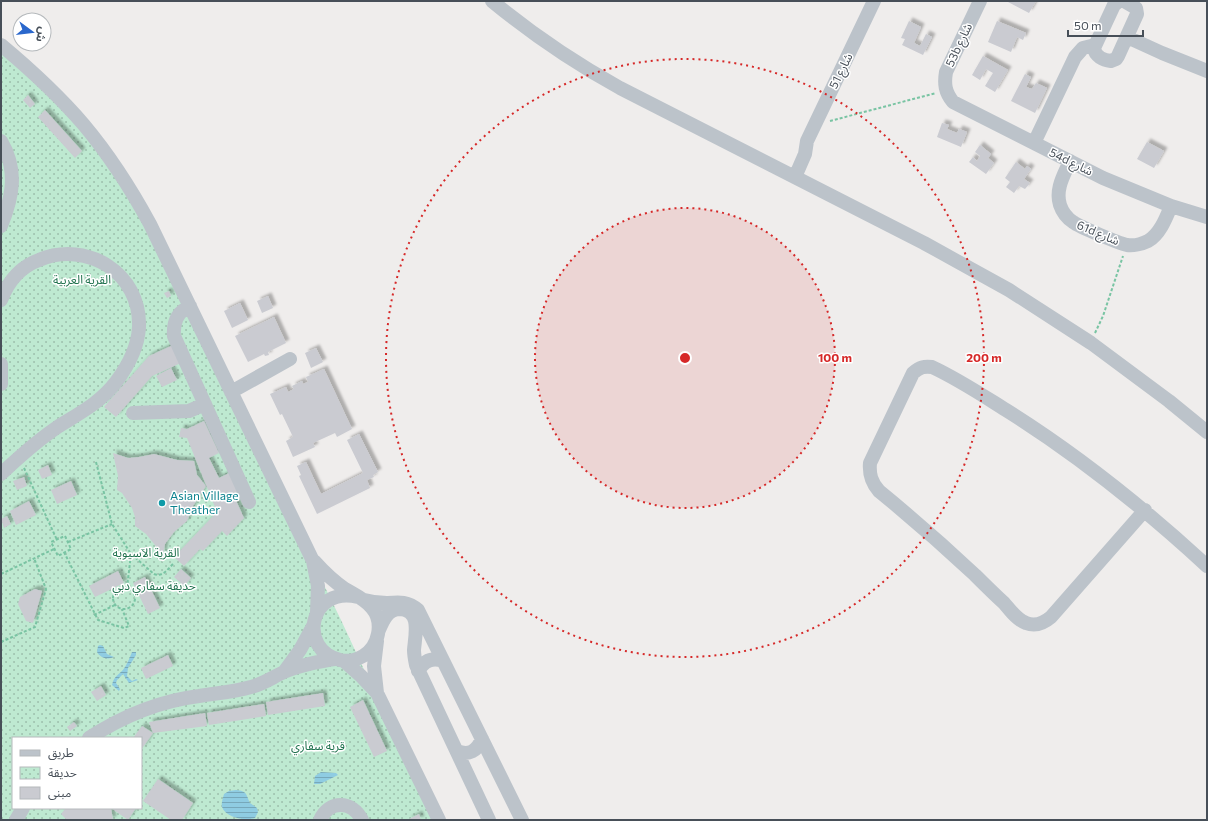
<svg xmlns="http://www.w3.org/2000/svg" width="1208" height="821" viewBox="0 0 1208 821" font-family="Commissioner,'Noto Sans Arabic',sans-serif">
<defs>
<pattern id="park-dots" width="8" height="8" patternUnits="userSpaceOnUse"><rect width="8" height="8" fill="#bee9d1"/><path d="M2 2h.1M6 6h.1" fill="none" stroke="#9cbfac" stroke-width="1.8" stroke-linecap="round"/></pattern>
<pattern id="water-rules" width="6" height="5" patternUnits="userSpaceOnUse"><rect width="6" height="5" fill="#8fcce2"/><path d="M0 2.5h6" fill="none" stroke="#77a8ba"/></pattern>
<filter id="shadow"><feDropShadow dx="3.5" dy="-3.5" stdDeviation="1" flood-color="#0004"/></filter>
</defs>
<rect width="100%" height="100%" fill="#efedec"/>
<!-- park -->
<path fill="url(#park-dots)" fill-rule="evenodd" d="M 1,48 L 91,137 L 165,259 L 341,620 L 434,820 L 1,820 ZM 13,738 L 141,738 L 141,808 L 13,808 Z"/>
<!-- water -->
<path fill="url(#water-rules)" d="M 100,645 L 103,646 L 107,654 L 114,657 C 108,660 100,658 97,652 L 98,646 Z
M 132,652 L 136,652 L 136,655 L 128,668 L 127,676 L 132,681 L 136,679 L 138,680 L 129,683 L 123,674 L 117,680 L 116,683 L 120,689 L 119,691 L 112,685 C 114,675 120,675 125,667 C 128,662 130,657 132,652 Z
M 321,772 L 336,773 L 338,775 L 320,784 L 314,784 L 315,776 Z
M 236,790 C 247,791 246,794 250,803 L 257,808 L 258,812 L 255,818 C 246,821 226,818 222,807 C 221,803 223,798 224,794 L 229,791 Z"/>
<!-- building -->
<path fill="#cacbd1" filter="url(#shadow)" d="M 1009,1 L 1036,1 L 1029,13 L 1008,2 Z
M 909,21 L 921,27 L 914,43 L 920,46 L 926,34 L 932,37 L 923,55 L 902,45 L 905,39 L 901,38 Z
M 997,21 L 1026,33 L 1023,40 L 1017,37 L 1011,52 L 988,42 Z
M 983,56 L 1008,70 L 995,92 L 985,86 L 993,73 L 986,69 L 980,80 L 972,75 Z
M 1025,74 L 1031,77 L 1026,87 L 1032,89 L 1036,83 L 1047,88 L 1035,113 L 1011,101 Z
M 28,95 L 35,104 L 30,108 L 23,100 Z
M 45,110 L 82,151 L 75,158 L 38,117 Z
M 942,123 L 949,125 L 947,129 L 957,133 L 959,129 L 967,132 L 961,147 L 937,137 Z
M 1147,142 L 1164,151 L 1154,168 L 1137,159 Z
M 980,145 L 991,154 L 988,158 L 994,163 L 986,174 L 969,162 L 973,157 L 977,161 L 980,156 L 975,152 Z
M 1016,162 L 1025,169 L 1027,166 L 1031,169 L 1024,179 L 1030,183 L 1025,189 L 1019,186 L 1014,193 L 1006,187 L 1010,182 L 1005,178 Z
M 169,291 L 171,296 L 167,298 L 164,293 Z
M 268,296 L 273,308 L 262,313 L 257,301 Z
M 240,303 L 248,320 L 232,328 L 224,311 Z
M 274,317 L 286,343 L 268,352 L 269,355 L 265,356 L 264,354 L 248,362 L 235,336 Z
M 173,345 L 181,363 L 152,376 L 116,417 L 104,407 L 149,356 Z
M 316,348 L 323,362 L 311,368 L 305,353 Z
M 171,368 L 177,380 L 162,387 L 156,376 Z
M 324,369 L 352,429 L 337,437 L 335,433 L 313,443 L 315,447 L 293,457 L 286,441 L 293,437 L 282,414 L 280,415 L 270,394 L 286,387 L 288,392 L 294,389 L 292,386 L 302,381 L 303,384 L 308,382 L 306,377 Z
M 204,421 L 219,453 L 209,458 L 219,478 L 231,472 L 240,491 L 233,494 L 244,518 L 227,536 L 222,531 L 203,551 L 200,549 L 184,566 L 174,557 L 217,512 L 187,438 L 179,437 L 181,428 L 187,429 Z
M 359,434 L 378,472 L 373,475 L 374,477 L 367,480 L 370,488 L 317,514 L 299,476 L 301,475 L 297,466 L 306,462 L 321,494 L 363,473 L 347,440 Z
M 113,453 L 128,458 L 139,457 L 154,454 L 177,460 L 194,461 L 197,475 L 206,486 L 193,506 L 187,521 L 174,532 L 165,544 L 163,555 L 146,534 L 135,526 L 135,517 L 132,508 L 122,493 L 117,490 L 118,476 Z
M 48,465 L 52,475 L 42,479 L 38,470 Z
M 24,477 L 27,486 L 17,490 L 13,481 Z
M 71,481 L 77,495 L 57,504 L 51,490 Z
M 29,501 L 36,515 L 16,525 L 10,511 Z
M 7,516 L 11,524 L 4,528 L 1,519 Z
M 181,569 L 191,578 L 184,586 L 174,577 Z
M 118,571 L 124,583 L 95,597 L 89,586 Z
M 145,577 L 160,608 L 148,614 L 133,583 Z
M 35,589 L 42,591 L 33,623 L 26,621 L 18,604 L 20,597 Z
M 168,655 L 173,666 L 146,679 L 141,668 Z
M 101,686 L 106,695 L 97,701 L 91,692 Z
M 323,693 L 325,706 L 268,715 L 266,702 Z
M 363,700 L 387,751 L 374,757 L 350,707 Z
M 264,704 L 266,716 L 209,725 L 207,713 Z
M 205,713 L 207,726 L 153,733 L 149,722 Z
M 74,722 L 77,726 L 70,731 L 67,727 Z
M 142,726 L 153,733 L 141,750 L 141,738 L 133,738 Z
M 158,779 L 193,803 L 182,820 L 171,820 L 143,801 Z
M 66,808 L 111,808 L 113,820 L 67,820 L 61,814 Z
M 111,808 L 136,808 L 128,820 Z
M 419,814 L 421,820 L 407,820 Z"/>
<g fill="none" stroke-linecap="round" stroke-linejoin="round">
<!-- path -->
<path stroke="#79c4a3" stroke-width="2" stroke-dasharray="3 2" stroke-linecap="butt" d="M 830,121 L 936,93
M 1095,333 L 1103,316 L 1123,256
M 96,462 L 112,524 L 131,554 L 154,574 C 163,577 167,570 173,564
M 24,468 L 57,540
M 65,536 L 71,549 L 58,556 L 51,542 Z
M 68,542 L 112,524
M 64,552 L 98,620 L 124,628 L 129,626 L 122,609
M 1,574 L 54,549
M113 598a11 11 0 1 1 22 0a11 11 0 1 1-22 0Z
M 127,588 L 131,554
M 94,615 L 115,605
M 1,642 L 35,627 L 46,589 L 34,558"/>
<!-- minor -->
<path stroke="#bcc3ca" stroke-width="14" d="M 492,1 C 532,34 575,63 620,88 L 924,243 L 1009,290 L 1091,343 L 1169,401 L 1207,432
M 980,1 L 946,72 C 944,84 945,92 953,102 L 1103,178 L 1171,206 L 1207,217
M 1119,1 L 1114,5 L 1094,48 C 1095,56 1103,60 1111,61 L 1116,59 L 1118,56 L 1137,14 L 1136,8 L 1124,1
M 1127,37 L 1162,53 L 1207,71
M 1,45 C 31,70 59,96 84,125 C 110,156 131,189 150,224 L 313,561 L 318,586 L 317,612
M 1,141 C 18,170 13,196 1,226
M 1034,143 L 1075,57 L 1083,48 L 1095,45
M 1070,161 C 1064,175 1055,189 1060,205 C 1062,211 1067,218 1073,222 C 1080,227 1118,243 1127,245 C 1133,246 1142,244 1148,241 C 1160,234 1166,218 1171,206
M 795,177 L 805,154 L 807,141 L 874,1
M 1,300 C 8,282 20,267 39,260 C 87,240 141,273 139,327 C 138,347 128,366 116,382 C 101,402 80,413 59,426 C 38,440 19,457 1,474
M 190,306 C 177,312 173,322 174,336 L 249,502
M 1,364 L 1,384
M 231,392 L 290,359
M 133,413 L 189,411 L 205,404
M 1145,510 L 1051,617 C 1044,623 1036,627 1026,623 C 1017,620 1010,610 1004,603 C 994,594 985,585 975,575 C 944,546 912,518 879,491 C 871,482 869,474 870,463 L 913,373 C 920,367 924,366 932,367 C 958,379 982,395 1006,410 C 1078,455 1144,508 1207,566
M 314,561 C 323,571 333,581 345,589 C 355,595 365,599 372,608 C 384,622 379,647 363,656 C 356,660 348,662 340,660 C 297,650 309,585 358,597
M 364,600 C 371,602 379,603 387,603 C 399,602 408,601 418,610 L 522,820
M 379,630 C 383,620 388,609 400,609 C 422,610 415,636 414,650 C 414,655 415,660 416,665 L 489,820
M 377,641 L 374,666 L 377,693
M 344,661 L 361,676 L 377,693 L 439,820
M 418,671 C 424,661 432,657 443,661
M 284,672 L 300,650 L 313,626
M 89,738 C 123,716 159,701 199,696 C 217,693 234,692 251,687 C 263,684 273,677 284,672 C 300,665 318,662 334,659
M 457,751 C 469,756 477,751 482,739
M 16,820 L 23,808
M 320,820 C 329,800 352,800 362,820"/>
</g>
<!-- distance rings -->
<circle cx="685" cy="358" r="150" fill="#d62828" fill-opacity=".12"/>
<g fill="none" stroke="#d62828" stroke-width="2" stroke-dasharray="2 4">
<circle cx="685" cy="358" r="150"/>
<circle cx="685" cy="358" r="299"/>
</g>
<!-- markers -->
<circle fill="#0f9aa8" stroke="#fff" stroke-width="1.5" cx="162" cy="503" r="4"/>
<g text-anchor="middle" stroke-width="3" stroke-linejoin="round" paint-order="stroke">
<!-- street labels -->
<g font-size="12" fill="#474f58" stroke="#fff">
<text transform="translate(959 45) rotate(-65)" y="4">53b شارع</text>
<text transform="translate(841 71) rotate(-64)" y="4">شارع 51</text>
<text transform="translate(1071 162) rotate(26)" y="4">54d شارع</text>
<text transform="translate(1098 233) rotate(23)" y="4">61d شارع</text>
</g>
<!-- park labels -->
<g font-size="12" fill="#1f714d" stroke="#fff">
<text x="82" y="284">القرية العربية</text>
<text x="146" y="557">القرية الآسيوية</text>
<text x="154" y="590">حديقة سفاري دبي</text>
<text x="318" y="750">قرية سفاري</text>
</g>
<!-- culture labels -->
<g font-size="12" fill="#0d838f" stroke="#fff" text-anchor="start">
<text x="170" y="500">Asian Village<tspan x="170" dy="14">Theather</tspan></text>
</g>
</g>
<circle cx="685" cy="358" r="6" fill="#d62828" stroke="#fff" stroke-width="2"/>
<g font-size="12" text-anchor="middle" font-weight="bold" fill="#d62828" stroke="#fff" stroke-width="3" stroke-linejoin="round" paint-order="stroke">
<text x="835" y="362">100 m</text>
<text x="984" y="362">200 m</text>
</g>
<!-- border -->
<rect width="1208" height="821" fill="none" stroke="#474f58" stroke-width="4"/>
<!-- legend -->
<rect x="12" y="737" width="130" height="72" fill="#ffffff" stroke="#b5b9bc"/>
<rect x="20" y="750" width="20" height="6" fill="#bcc3ca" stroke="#b5b9bc"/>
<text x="48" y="757" font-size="12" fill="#474f58">طريق</text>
<rect x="20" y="767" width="20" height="12" fill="url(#park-dots)" stroke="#b5b9bc"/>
<text x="48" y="777" font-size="12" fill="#474f58">حديقة</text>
<rect x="20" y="787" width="20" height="12" fill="#cacbd1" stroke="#b5b9bc"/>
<text x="48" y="797" font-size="12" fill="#474f58">مبنى</text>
<!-- north arrow -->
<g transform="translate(32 32) rotate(105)"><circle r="19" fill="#ffffff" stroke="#b5b9bc"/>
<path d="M0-3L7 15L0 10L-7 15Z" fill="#2a67cc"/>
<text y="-6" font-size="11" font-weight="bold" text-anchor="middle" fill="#474f58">ش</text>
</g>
<!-- scale -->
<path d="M1068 30v6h75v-6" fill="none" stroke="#474f58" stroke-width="2"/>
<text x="1074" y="30" font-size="12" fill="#474f58" stroke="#ffffff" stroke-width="3" paint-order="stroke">50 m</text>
</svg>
